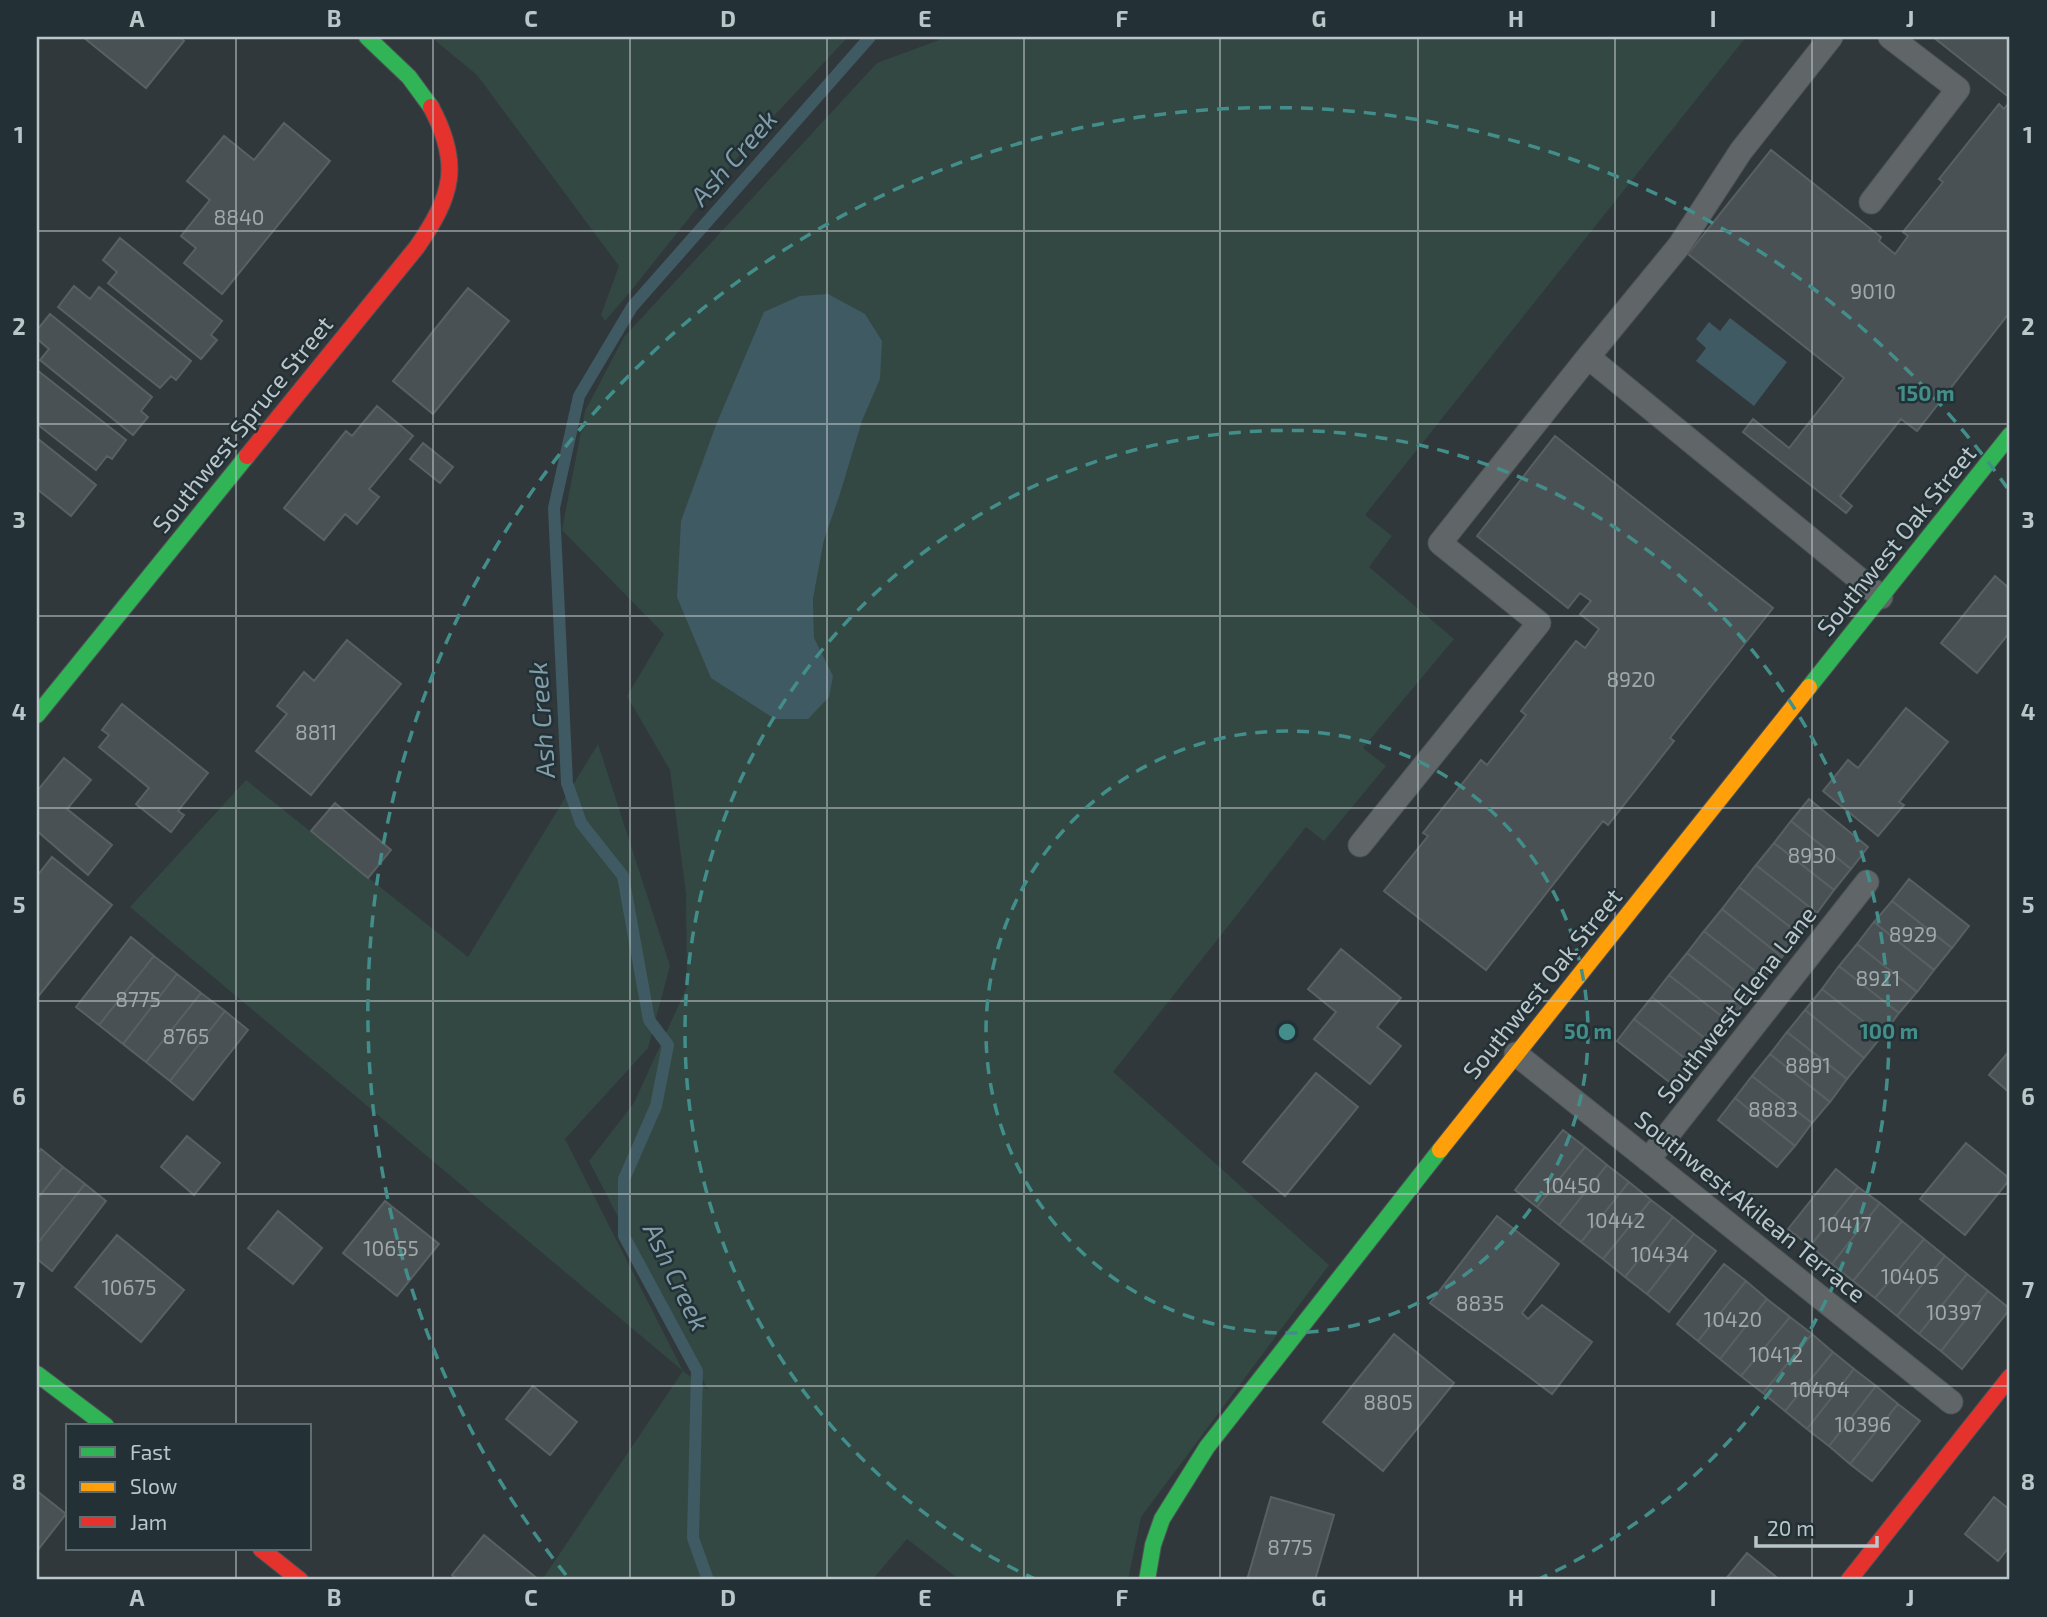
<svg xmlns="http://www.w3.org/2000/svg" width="2047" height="1617" viewBox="0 0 2047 1617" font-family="'Exo 2',sans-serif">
<rect width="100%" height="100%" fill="#30383b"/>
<!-- green -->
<path fill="#334842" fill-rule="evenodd" d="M 431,37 L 848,37 L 752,139 L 630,292 L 605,321 L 601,315 L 619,266 L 477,75 Z
M 940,37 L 1746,37 L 1365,515 L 1392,536 L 1369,567 L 1454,639 L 1363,748 L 1386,766 L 1324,841 L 1306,827 L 1113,1072 L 1329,1265 L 1141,1517 L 1128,1580 L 960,1580 L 907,1539 L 872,1580 L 542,1580 L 683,1371 L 130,907 L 246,780 L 468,957 L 598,744 L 670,966 L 648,1048 L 565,1139 L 683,1371 L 708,1390 L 589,1161 L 634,1103 L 687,987 L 686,894 L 670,770 L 627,696 L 664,634 L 562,530 L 585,411 L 624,337 L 877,63 L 939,40 ZM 764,312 L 880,379 L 862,421 L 840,494 L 824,540 L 813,599 L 814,638 Z"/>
<!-- water -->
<path fill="#405a63" d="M 828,294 L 865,314 L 882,341 L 880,379 L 862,421 L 840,494 L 824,540 L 813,599 L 814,638 L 833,676 L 829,697 L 808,719 L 775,719 L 711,678 L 677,597 L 681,521 L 716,425 L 764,312 L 800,296 Z
M 1730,318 L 1787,362 L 1754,406 L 1696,361 L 1706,348 L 1696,339 L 1709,322 L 1720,331 Z"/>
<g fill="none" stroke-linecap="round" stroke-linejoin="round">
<!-- stream -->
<path stroke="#405a63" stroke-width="12" d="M 708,1580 L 693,1538 L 697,1371 L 624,1236 L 624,1179 L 656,1106 L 668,1045 L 649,1020 L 623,876 L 581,823 L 567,783 L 554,508 L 579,396 L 632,307 L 870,37"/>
</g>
<!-- building -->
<path fill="#4a5154" stroke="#586062" stroke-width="2" d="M 83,37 L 179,37 L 184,41 L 146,88 Z
M 1933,37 L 2010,37 L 2010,98 Z
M 2010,101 L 2010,312 L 1917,431 L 1901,419 L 1840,496 L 1852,506 L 1846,513 L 1743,432 L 1753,419 L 1789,448 L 1844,378 L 1688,254 L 1771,150 L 1881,237 L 1879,241 L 1895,254 L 1908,236 L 1903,232 L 1943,182 L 1939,179 L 1999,104 L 2004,109 Z
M 284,123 L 330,161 L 222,294 L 184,263 L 196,248 L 181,236 L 210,200 L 187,181 L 224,136 L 254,160 Z
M 120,238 L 222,321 L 211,335 L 217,340 L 201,359 L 108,283 L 117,272 L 103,260 Z
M 74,286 L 90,299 L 99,287 L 191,361 L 176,380 L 171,376 L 160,388 L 58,307 Z
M 468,288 L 509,321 L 433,414 L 393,381 Z
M 50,314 L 152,397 L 141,411 L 148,417 L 133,435 L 40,360 L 49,349 L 37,339 L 37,330 Z
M 37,370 L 126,440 L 112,459 L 107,456 L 96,470 L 37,424 Z
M 377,406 L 413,436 L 369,489 L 379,497 L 357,524 L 345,514 L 324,540 L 284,508 L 346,431 L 352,436 Z
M 1555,436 L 1773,608 L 1670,738 L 1674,741 L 1608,825 L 1603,821 L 1486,970 L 1384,891 L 1428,836 L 1423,833 L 1481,760 L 1487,765 L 1526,715 L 1521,711 L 1576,641 L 1585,648 L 1599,629 L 1580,614 L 1591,601 L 1580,593 L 1568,608 L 1477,536 Z
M 37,438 L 96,485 L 71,516 L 37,489 Z
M 423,443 L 453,467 L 440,483 L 410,459 Z
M 1995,576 L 2010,589 L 2010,632 L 1977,673 L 1941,643 Z
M 347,640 L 401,684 L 311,795 L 256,751 L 287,714 L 277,706 L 304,672 L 314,681 Z
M 122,704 L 208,773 L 178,811 L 184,815 L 171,832 L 136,804 L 149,788 L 99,747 L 109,735 L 102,730 Z
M 1906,708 L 1948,742 L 1899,802 L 1904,805 L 1878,836 L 1823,791 L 1848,760 L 1858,768 Z
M 64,758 L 91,780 L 67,809 L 112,845 L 88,875 L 37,831 L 37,791 Z
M 1809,799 L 1868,847 L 1851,869 L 1791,821 Z
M 335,803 L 391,850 L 368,878 L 311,831 Z
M 1791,821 L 1851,869 L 1834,890 L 1774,843 Z
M 1774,843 L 1834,890 L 1817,913 L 1756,865 Z
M 52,857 L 112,905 L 37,998 L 37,876 Z
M 1756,865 L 1817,913 L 1799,934 L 1739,887 Z
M 1909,879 L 1969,926 L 1952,948 L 1892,901 Z
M 1739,887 L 1799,934 L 1782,957 L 1722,909 Z
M 1892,901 L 1952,948 L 1934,970 L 1874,922 Z
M 1722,909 L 1782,957 L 1764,978 L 1704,931 Z
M 1874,922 L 1934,970 L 1917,992 L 1857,944 Z
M 1704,931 L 1764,978 L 1747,1000 L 1687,953 Z
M 131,937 L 154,956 L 99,1025 L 76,1007 Z
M 1857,944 L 1917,992 L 1899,1013 L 1839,966 Z
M 1341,949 L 1401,998 L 1377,1027 L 1401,1046 L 1370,1084 L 1314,1039 L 1336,1012 L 1308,989 Z
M 1687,953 L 1747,1000 L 1729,1022 L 1669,975 Z
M 154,956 L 177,974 L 123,1044 L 99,1025 Z
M 1839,966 L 1899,1013 L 1882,1036 L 1822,989 Z
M 177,974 L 201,993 L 146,1062 L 123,1044 Z
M 1669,975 L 1729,1022 L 1712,1044 L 1652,997 Z
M 1822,989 L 1882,1036 L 1864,1058 L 1805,1010 Z
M 201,993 L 225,1011 L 170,1081 L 146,1062 Z
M 1652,997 L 1712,1044 L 1695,1066 L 1634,1019 Z
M 1805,1010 L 1864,1058 L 1847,1079 L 1787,1032 Z
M 225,1011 L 248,1030 L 193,1100 L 170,1081 Z
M 1634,1019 L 1695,1066 L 1677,1088 L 1617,1041 Z
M 1787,1032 L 1847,1079 L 1830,1102 L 1770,1054 Z
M 2010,1050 L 2010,1093 L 1989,1075 Z
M 1770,1054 L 1830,1102 L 1812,1123 L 1752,1076 Z
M 1316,1073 L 1358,1107 L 1285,1196 L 1243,1162 Z
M 1752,1076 L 1812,1123 L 1795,1146 L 1735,1098 Z
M 1735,1098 L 1795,1146 L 1777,1167 L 1718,1120 Z
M 1563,1130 L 1585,1147 L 1537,1207 L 1515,1190 Z
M 187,1136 L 220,1163 L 194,1195 L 161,1167 Z
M 1966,1143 L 2010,1179 L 1965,1235 L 1920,1199 Z
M 1585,1147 L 1607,1165 L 1559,1225 L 1537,1207 Z
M 41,1149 L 63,1167 L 37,1199 L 37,1154 Z
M 1607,1165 L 1629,1182 L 1581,1242 L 1559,1225 Z
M 63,1167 L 85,1184 L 37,1244 L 37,1199 Z
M 1836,1169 L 1858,1187 L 1810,1246 L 1788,1229 Z
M 1629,1182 L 1651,1200 L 1603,1259 L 1581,1242 Z
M 85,1184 L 106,1201 L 52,1271 L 37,1259 L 37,1244 Z
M 1858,1187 L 1880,1203 L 1832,1264 L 1810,1246 Z
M 1651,1200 L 1673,1217 L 1625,1277 L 1603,1259 Z
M 385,1201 L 439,1244 L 397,1296 L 343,1253 Z
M 1880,1203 L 1902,1221 L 1853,1281 L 1832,1264 Z
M 278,1211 L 322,1248 L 293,1284 L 248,1248 Z
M 1497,1216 L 1559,1264 L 1522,1313 L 1528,1319 L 1542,1305 L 1592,1342 L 1552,1394 L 1430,1303 Z
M 1673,1217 L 1694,1234 L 1647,1294 L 1625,1277 Z
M 1902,1221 L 1924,1239 L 1875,1298 L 1853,1281 Z
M 1694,1234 L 1716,1251 L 1669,1312 L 1647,1294 Z
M 117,1235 L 184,1290 L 141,1342 L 75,1287 Z
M 1924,1239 L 1945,1256 L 1897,1316 L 1875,1298 Z
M 1945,1256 L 1967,1274 L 1919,1334 L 1897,1316 Z
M 1724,1264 L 1746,1281 L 1698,1341 L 1677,1324 Z
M 1967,1274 L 1988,1291 L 1941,1351 L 1919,1334 Z
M 1746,1281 L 1767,1299 L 1720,1359 L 1698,1341 Z
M 1988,1291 L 2010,1309 L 1962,1369 L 1941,1351 Z
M 1767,1299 L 1790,1317 L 1741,1376 L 1720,1359 Z
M 1790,1317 L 1812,1334 L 1763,1393 L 1741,1376 Z
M 1394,1334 L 1454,1383 L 1383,1471 L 1323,1422 Z
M 1812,1334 L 1833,1352 L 1785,1411 L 1763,1393 Z
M 1833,1352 L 1854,1369 L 1807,1429 L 1785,1411 Z
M 1854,1369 L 1876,1386 L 1829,1446 L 1807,1429 Z
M 533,1386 L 577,1422 L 550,1455 L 506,1419 Z
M 1876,1386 L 1898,1404 L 1850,1464 L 1829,1446 Z
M 1898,1404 L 1920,1421 L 1872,1481 L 1850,1464 Z
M 37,1491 L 66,1514 L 37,1551 Z
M 1271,1497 L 1334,1515 L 1315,1580 L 1247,1580 Z
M 1994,1497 L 2010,1510 L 2010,1546 L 1998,1561 L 1965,1534 Z
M 484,1535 L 539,1580 L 458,1580 L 452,1575 Z
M 1747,1553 L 1780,1580 L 1725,1580 Z"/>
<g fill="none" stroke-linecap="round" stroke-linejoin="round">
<defs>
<path id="lane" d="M 1871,202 L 1958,89 L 1890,37
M 1588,357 L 1679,246 L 1741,151 L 1831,37
M 1360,845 L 1539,623 L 1440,543 L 1588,357 L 1881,597
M 1516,1054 L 1951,1402
M 1648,1160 L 1867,882"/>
<path id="fast" d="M 367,37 L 409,77 L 431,107
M 1809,687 L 2010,435
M 37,715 L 247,456
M 37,1374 L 106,1426
M 1147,1580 L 1153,1545 L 1162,1519 L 1207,1447 L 1440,1150"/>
<path id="slow" d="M 1440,1150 L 1809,687"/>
<path id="jam" d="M 247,456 L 417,247 C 452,196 462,165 431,107
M 261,1549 L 300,1580
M 1849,1580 L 2010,1377"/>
</defs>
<!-- lane casing -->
<use href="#lane" stroke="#4e5356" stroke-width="25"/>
<!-- fast casing -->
<use href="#fast" stroke="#4e5356" stroke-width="18"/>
<!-- slow casing -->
<use href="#slow" stroke="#4e5356" stroke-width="18"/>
<!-- jam casing -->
<use href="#jam" stroke="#4e5356" stroke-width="18"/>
<!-- lane -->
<use href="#lane" stroke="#606668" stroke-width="23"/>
<!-- fast -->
<use href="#fast" stroke="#30b455" stroke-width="16"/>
<!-- slow -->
<use href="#slow" stroke="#ff9f0a" stroke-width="16"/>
<!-- jam -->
<use href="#jam" stroke="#e5322d" stroke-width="16"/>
</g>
<!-- grid -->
<path fill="none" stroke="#bbc6ca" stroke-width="2" stroke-opacity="0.55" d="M 236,37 L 236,1426M 433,37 L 433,1580M 630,37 L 630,1580M 827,37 L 827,1580M 1024,37 L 1024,1580M 1220,37 L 1220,1580M 1418,37 L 1418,1580M 1615,37 L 1615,1580M 1812,37 L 1812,1580M 37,231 L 2010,231M 37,424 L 2010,424M 37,616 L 2010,616M 37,808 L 2010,808M 37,1001 L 2010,1001M 37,1194 L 2010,1194M 37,1386 L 2010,1386M 236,1549 L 236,1580"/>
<!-- distance rings -->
<g fill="none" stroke="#438e8a" stroke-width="3.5" stroke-dasharray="12 9">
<circle cx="1287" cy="1032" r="301"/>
<path d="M1037 1580A602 602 0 1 1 1537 1580"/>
<path d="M566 1575A903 903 0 1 1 2008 489"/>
</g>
<g text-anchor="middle" stroke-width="5" stroke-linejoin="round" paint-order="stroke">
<!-- number labels -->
<g font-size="21" fill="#9fa9ac">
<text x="239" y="225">8840</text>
<text x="1873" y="299">9010</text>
<text x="1631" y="687">8920</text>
<text x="316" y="740">8811</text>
<text x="1812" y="863">8930</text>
<text x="1913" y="942">8929</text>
<text x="1878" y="986">8921</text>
<text x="138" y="1007">8775</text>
<text x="186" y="1044">8765</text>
<text x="1808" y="1073">8891</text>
<text x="1773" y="1117">8883</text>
<text x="1572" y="1193">10450</text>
<text x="1616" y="1228">10442</text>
<text x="1845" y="1232">10417</text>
<text x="391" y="1256">10655</text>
<text x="1660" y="1262">10434</text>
<text x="1910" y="1284">10405</text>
<text x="129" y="1295">10675</text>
<text x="1480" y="1311">8835</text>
<text x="1954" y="1320">10397</text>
<text x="1733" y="1327">10420</text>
<text x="1776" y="1362">10412</text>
<text x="1820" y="1397">10404</text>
<text x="1388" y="1410">8805</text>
<text x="1863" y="1432">10396</text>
<text x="1290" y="1555">8775</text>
</g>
<!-- street labels -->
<g font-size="24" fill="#bbc6ca" stroke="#233136">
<text transform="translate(243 425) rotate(-51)" y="8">Southwest Spruce Street</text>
<text transform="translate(1897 541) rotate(-51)" y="8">Southwest Oak Street</text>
<text transform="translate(1543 984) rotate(-51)" y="8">Southwest Oak Street</text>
<text transform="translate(1737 1005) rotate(-52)" y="8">Southwest Elena Lane</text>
<text transform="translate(1750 1207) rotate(39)" y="8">Southwest Akilean Terrace</text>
</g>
<!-- water labels -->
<g font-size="26" font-style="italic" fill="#809eaa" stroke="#233136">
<text transform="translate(734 158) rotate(-49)" y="9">Ash Creek</text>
<text transform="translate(542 720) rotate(-94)" y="9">Ash Creek</text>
<text transform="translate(676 1277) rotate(64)" y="9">Ash Creek</text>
</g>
</g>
<circle cx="1287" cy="1032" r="10" fill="#438e8a" stroke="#233136" stroke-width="3.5"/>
<g font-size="21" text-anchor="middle" font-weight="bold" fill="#438e8a" stroke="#233136" stroke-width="5" stroke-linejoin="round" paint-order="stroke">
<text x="1926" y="401">150 m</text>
<text x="1588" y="1039">50 m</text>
<text x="1889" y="1039">100 m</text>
</g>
<!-- border -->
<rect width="2047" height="1617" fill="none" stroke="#233136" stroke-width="77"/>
<!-- legend -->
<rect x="66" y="1424" width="245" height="126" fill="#233136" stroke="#606d71" stroke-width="2"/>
<rect x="80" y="1447" width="35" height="10" fill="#30b455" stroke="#606d71" stroke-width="2"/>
<text x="130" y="1460" font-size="21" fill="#bbc6ca">Fast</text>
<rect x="80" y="1482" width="35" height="10" fill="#ff9f0a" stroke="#606d71" stroke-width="2"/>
<text x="130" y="1494" font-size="21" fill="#bbc6ca">Slow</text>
<rect x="80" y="1517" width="35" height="10" fill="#e5322d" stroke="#606d71" stroke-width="2"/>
<text x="130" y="1530" font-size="21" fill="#bbc6ca">Jam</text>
<!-- scale -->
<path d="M1756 1536v10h121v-10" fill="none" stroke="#bbc6ca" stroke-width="3.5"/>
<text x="1767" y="1536" font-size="21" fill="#bbc6ca" stroke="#233136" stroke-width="5" paint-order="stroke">20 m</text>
<rect x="38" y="38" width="1970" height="1540" fill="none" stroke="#bbc6ca" stroke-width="2.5"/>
<g font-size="23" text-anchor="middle" font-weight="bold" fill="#bbc6ca">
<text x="137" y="27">A</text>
<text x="334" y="27">B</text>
<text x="531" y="27">C</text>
<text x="728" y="27">D</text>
<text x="925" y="27">E</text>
<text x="1122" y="27">F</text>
<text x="1319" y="27">G</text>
<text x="1516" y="27">H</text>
<text x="1713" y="27">I</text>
<text x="1910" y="27">J</text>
<text x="19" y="143">1</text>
<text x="2028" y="143">1</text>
<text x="19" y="335">2</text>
<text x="2028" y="335">2</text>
<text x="19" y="528">3</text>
<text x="2028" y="528">3</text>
<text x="19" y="720">4</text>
<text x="2028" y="720">4</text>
<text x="19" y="913">5</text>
<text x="2028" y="913">5</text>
<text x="19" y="1105">6</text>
<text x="2028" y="1105">6</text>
<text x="19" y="1298">7</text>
<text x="2028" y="1298">7</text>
<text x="19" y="1490">8</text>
<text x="2028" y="1490">8</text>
<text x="137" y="1606">A</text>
<text x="334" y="1606">B</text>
<text x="531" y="1606">C</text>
<text x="728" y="1606">D</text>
<text x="925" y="1606">E</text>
<text x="1122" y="1606">F</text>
<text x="1319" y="1606">G</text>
<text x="1516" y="1606">H</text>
<text x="1713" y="1606">I</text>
<text x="1910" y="1606">J</text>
</g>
</svg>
